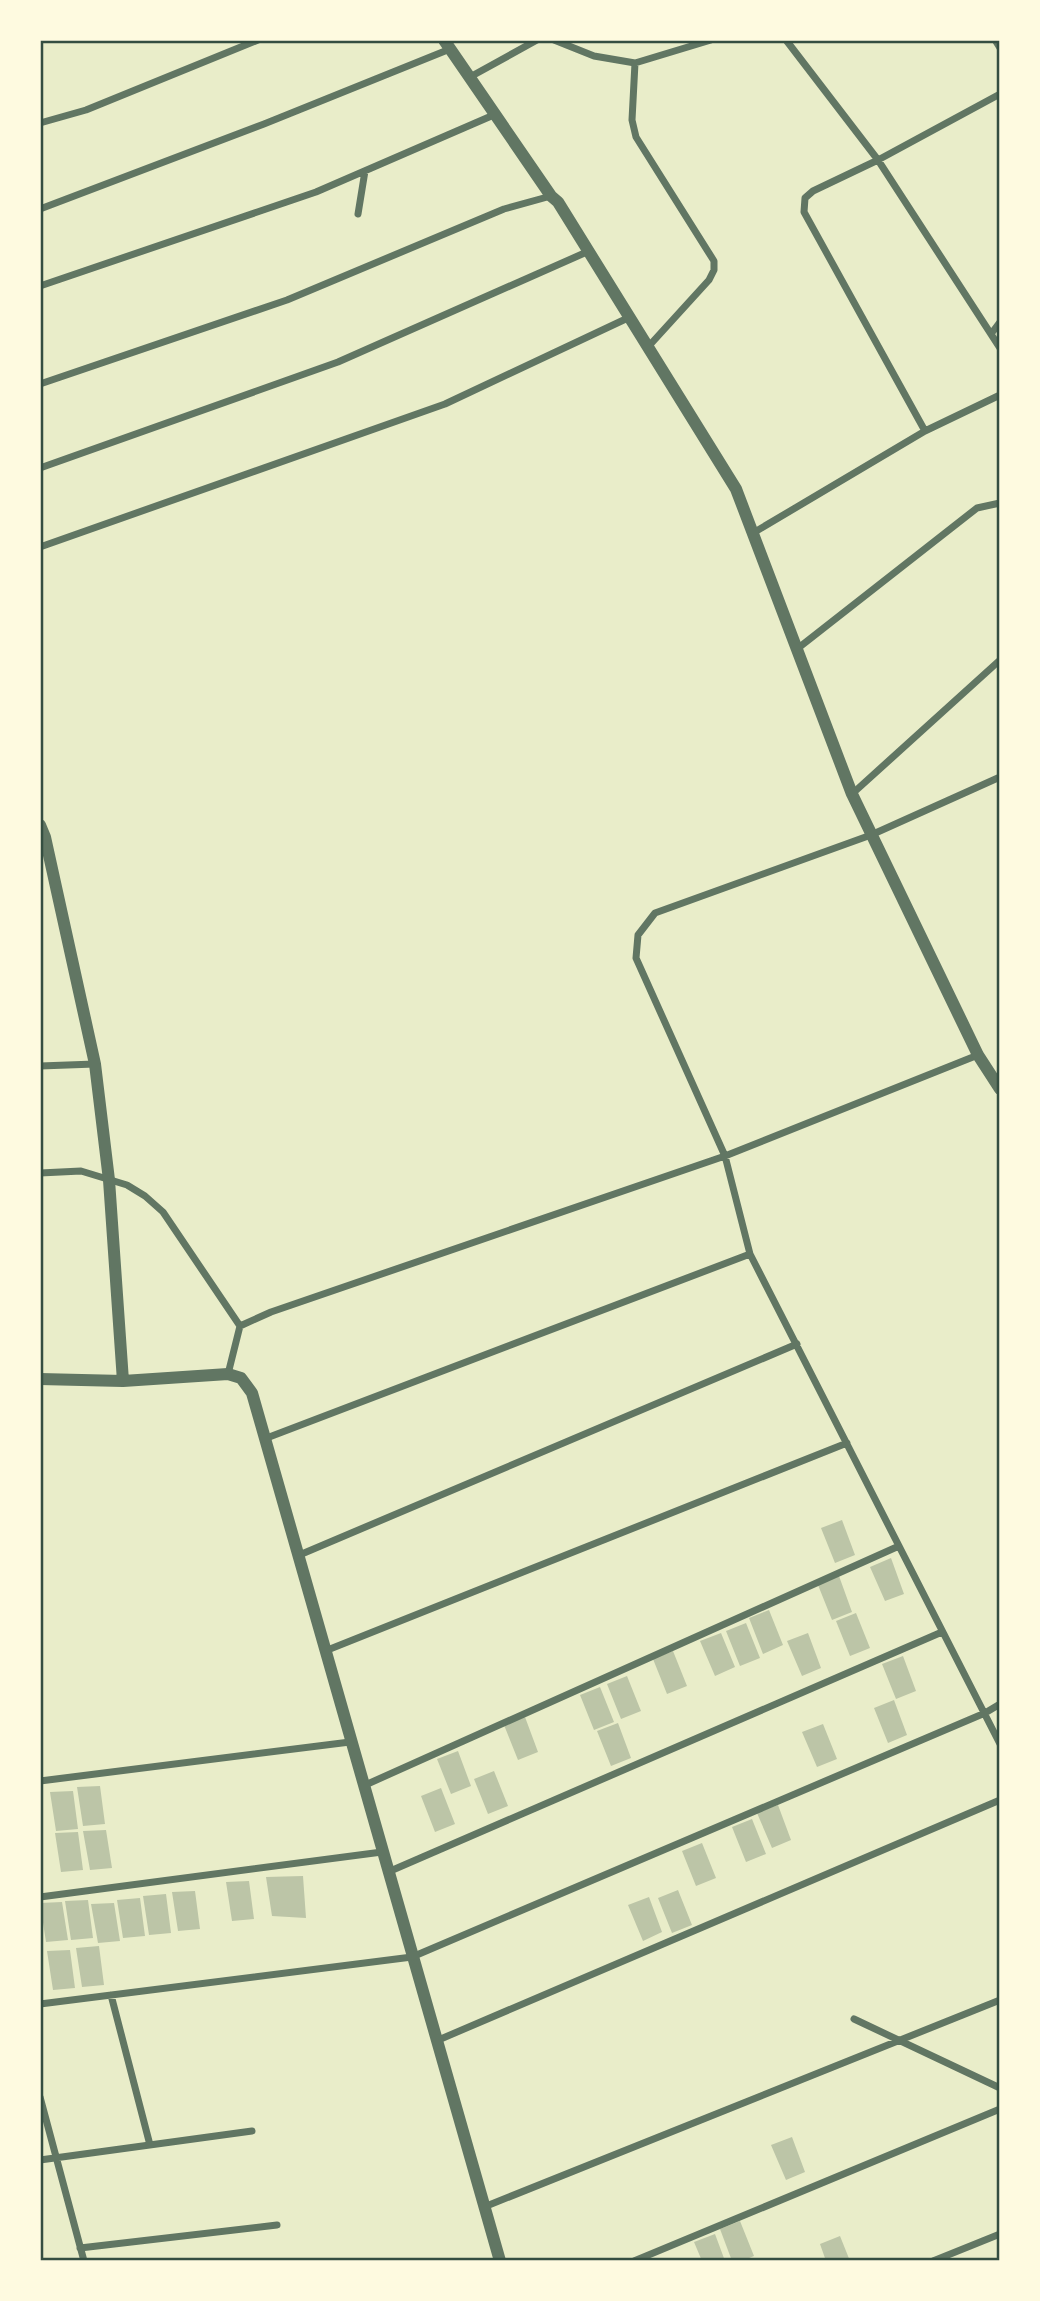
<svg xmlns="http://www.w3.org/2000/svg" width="1040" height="2301" viewBox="0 0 1040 2301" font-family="'Fira Sans',sans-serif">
<rect width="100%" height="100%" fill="#e9edc9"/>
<!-- building -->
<path fill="#bcc5a7" d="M 842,1520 L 855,1555 L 835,1563 L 821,1528 Z
M 891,1558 L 904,1594 L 885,1601 L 870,1567 Z
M 839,1576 L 852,1612 L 832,1620 L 818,1585 Z
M 769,1610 L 783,1645 L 763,1654 L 749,1618 Z
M 856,1613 L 870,1648 L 850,1656 L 836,1621 Z
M 746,1623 L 760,1658 L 740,1666 L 726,1631 Z
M 721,1633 L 735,1667 L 715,1676 L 700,1641 Z
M 808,1633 L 821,1668 L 802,1676 L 787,1641 Z
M 673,1651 L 687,1686 L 667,1694 L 653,1659 Z
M 903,1656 L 916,1691 L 896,1699 L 882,1664 Z
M 627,1676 L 641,1711 L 621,1719 L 607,1684 Z
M 600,1687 L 614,1722 L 594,1730 L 580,1695 Z
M 894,1700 L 907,1735 L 888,1743 L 874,1708 Z
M 525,1717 L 538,1752 L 518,1760 L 504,1725 Z
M 618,1723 L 631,1758 L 611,1766 L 597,1731 Z
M 823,1724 L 837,1759 L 817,1767 L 802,1732 Z
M 458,1751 L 471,1786 L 451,1794 L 437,1759 Z
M 494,1771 L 508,1806 L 488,1814 L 474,1779 Z
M 100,1786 L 105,1824 L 83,1826 L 77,1787 Z
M 441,1788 L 455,1824 L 435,1832 L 421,1796 Z
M 73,1791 L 78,1829 L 56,1831 L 50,1792 Z
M 778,1805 L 791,1840 L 772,1848 L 757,1813 Z
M 752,1819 L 766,1854 L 746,1862 L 732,1827 Z
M 106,1830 L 112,1868 L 90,1870 L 83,1831 Z
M 78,1832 L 83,1870 L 61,1872 L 55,1833 Z
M 702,1843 L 716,1878 L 696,1886 L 682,1851 Z
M 303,1876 L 306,1918 L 272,1916 L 266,1877 Z
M 249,1881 L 254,1919 L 232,1921 L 226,1882 Z
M 678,1890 L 692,1925 L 672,1933 L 658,1898 Z
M 195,1891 L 200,1929 L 178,1931 L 172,1892 Z
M 166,1894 L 171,1933 L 149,1935 L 143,1896 Z
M 649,1897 L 662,1932 L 643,1941 L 628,1905 Z
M 140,1898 L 145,1936 L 123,1938 L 117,1900 Z
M 88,1900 L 93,1938 L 71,1940 L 65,1901 Z
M 62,1902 L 68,1940 L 46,1942 L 40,1903 Z
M 114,1903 L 120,1941 L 98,1943 L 91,1904 Z
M 99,1946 L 104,1985 L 82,1987 L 76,1948 Z
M 70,1950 L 75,1988 L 53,1990 L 47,1951 Z
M 792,2137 L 805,2172 L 786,2180 L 771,2145 Z
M 740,2221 L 754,2256 L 742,2261 L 732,2261 L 720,2229 Z
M 715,2234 L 725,2261 L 702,2261 L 694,2242 Z
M 840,2236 L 850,2261 L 826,2261 L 820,2244 Z"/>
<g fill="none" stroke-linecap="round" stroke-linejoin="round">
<!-- minor -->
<path stroke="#617663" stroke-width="7" d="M 554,40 L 594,56 L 635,63 L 711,40
M 786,40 L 878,160 L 1000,348
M 995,40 L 1000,48
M 635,63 L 632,120 L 636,137 L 714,261 L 714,270 L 709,280 L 648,347
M 470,77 L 537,40
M 40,123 L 86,110 L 258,40
M 40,209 L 264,124 L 450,49
M 358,214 L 365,171
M 40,286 L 316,192 L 496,114
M 991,334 L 1000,322
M 40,384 L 287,300 L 504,209 L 551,196
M 925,431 L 804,212 L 805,198 L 813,191 L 878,160 L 1000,94
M 40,468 L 338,362 L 589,251
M 753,533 L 925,431 L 1000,395
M 40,547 L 445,404 L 630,317
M 797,649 L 977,508 L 1000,503
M 852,794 L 1000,660
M 40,1066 L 95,1064
M 40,1173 L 81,1171 L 127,1185 L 145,1196 L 163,1212 L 240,1326
M 750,1254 L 1000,1744
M 228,1374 L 240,1326 L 271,1312 L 725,1156 L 978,1055
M 264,1439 L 750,1254 L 725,1156 L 636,958 L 638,935 L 655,913 L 871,835 L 1000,777
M 297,1556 L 797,1344
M 325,1651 L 847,1443
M 40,1781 L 350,1742
M 363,1786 L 899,1546
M 388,1872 L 942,1632
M 40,1897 L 382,1852
M 111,1995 L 150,2145
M 40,2004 L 412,1957 L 985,1713 L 1000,1704
M 854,2019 L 1000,2088
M 436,2041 L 1000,1800
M 40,2097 L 84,2261
M 40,2160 L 252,2131
M 484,2207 L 1000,2000
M 80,2248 L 277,2225
M 634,2261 L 1000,2109
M 933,2261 L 1000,2234"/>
<!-- tertiary -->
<path stroke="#617663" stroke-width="12" d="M 444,40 L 551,196 L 558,202 L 736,489 L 852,794 L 978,1055 L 1000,1089
M 40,825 L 45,837 L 95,1064 L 109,1180 L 123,1381
M 40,1379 L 123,1381 L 228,1374 L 241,1378 L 252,1393 L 500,2261"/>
</g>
<!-- border -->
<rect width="1040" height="2301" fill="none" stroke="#fefae0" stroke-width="84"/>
<rect x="42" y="42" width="956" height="2217" fill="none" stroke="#344e41" stroke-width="2.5"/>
</svg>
